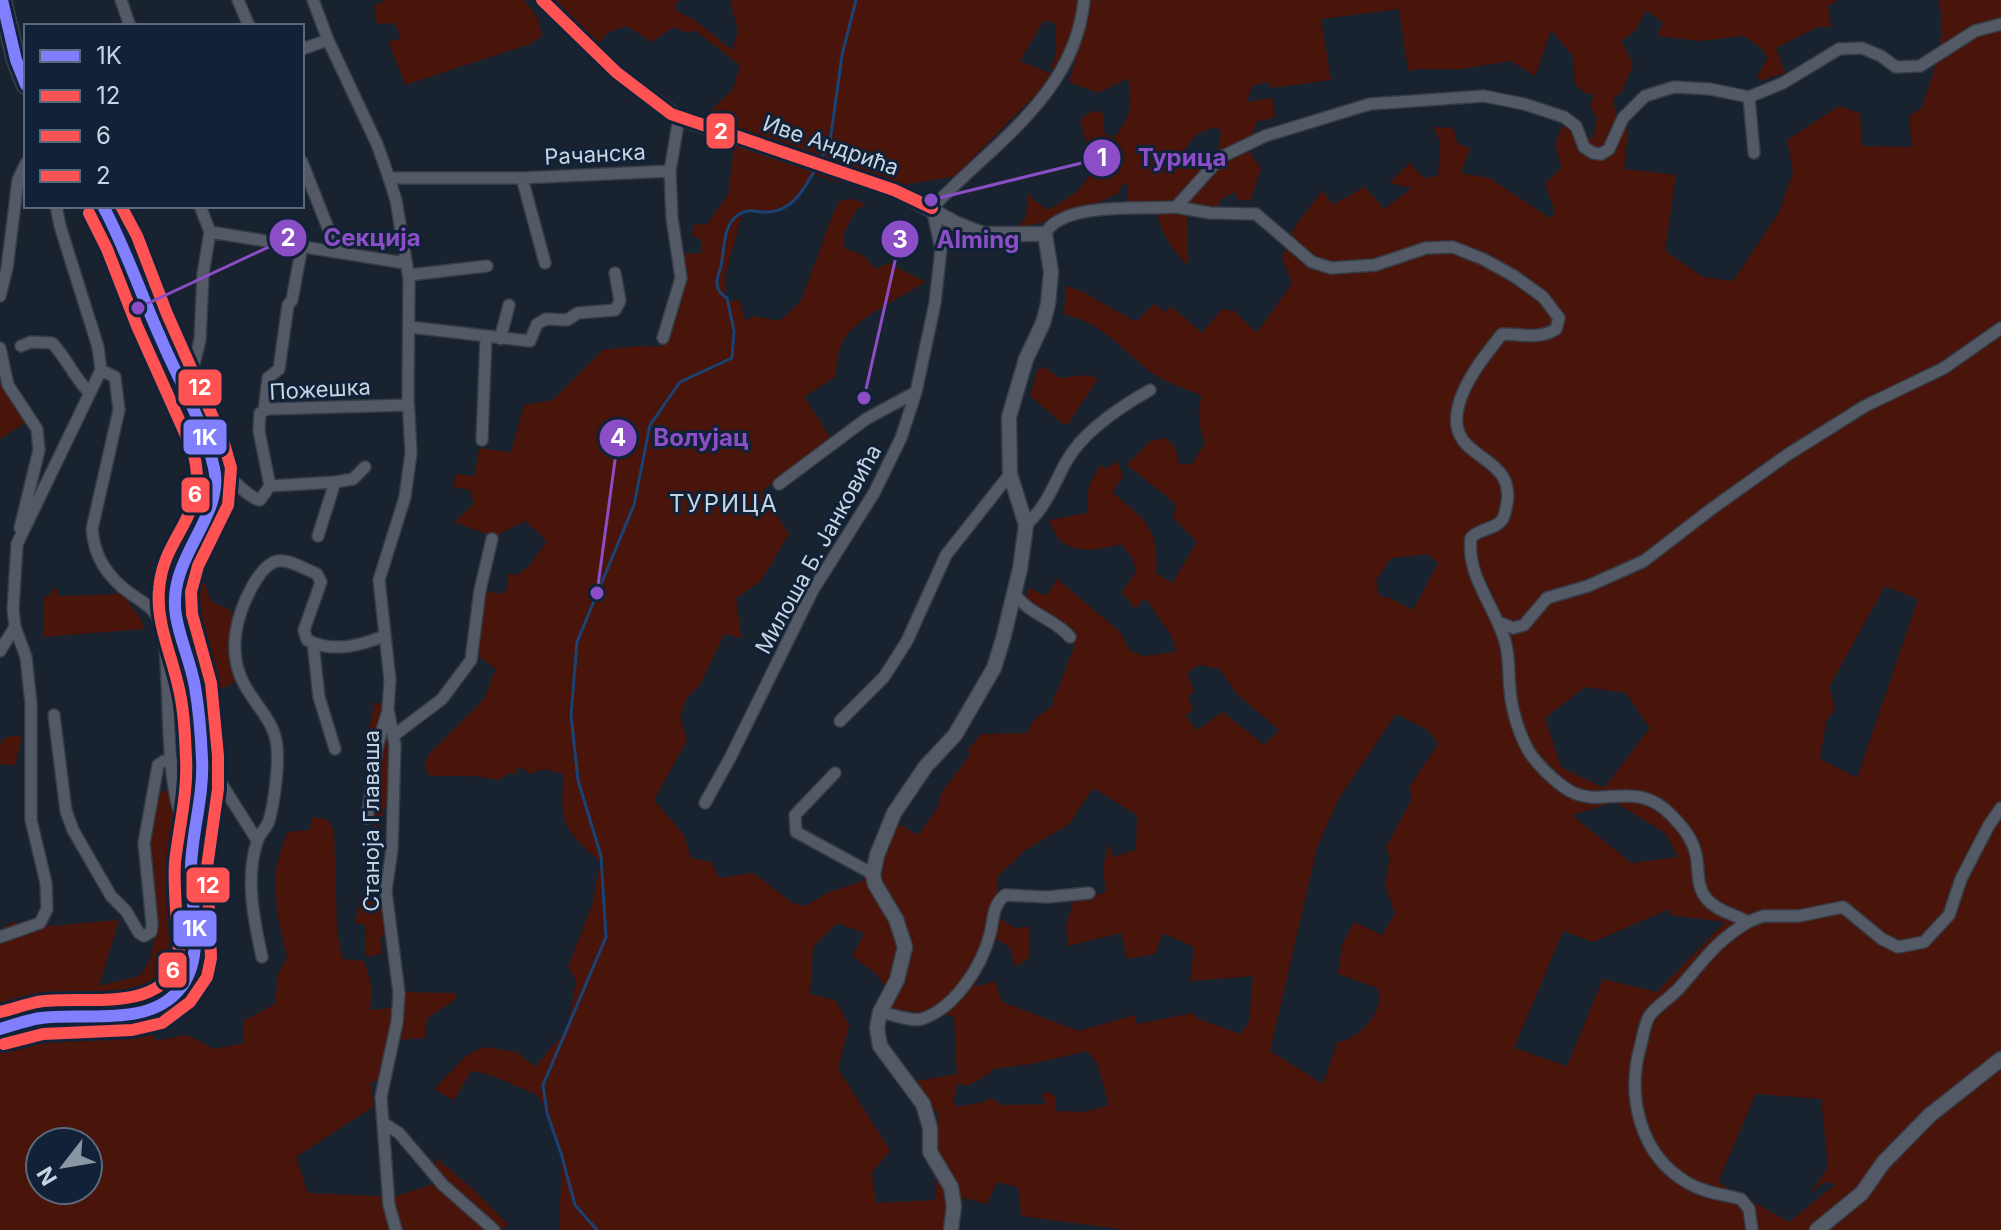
<svg xmlns="http://www.w3.org/2000/svg" width="2001" height="1230" viewBox="0 0 2001 1230" font-family="Inter,sans-serif">
<rect width="100%" height="100%" fill="#19222f"/>
<!-- green -->
<path fill="#49140a" fill-rule="evenodd" d="M 386,0 L 524,0 L 538,19 L 542,36 L 530,44 L 405,85 L 389,42 L 401,38 L 395,23 L 377,24 L 374,6 Z
M 552,0 L 680,0 L 674,5 L 678,12 L 693,19 L 732,50 L 738,31 L 730,0 L 1837,0 L 1828,6 L 1831,27 L 1817,27 L 1776,48 L 1785,73 L 1760,81 L 1757,76 L 1768,58 L 1762,49 L 1744,36 L 1699,41 L 1658,36 L 1663,23 L 1646,10 L 1636,30 L 1621,41 L 1633,64 L 1623,90 L 1613,99 L 1616,115 L 1628,130 L 1624,169 L 1676,175 L 1665,251 L 1703,277 L 1733,281 L 1779,212 L 1793,172 L 1787,140 L 1839,106 L 1860,113 L 1862,146 L 1912,147 L 1909,116 L 1922,108 C 1932,75 1949,35 1938,0 L 2001,0 L 2001,1230 L 1127,1230 L 1021,1216 L 1018,1187 L 997,1182 L 987,1204 L 965,1198 L 949,1214 L 950,1230 L 559,1230 L 562,1158 L 554,1129 L 538,1095 C 514,1087 497,1074 471,1071 L 454,1100 L 434,1089 L 466,1056 L 483,1047 L 517,1052 L 535,1067 L 568,1028 L 576,980 L 568,967 L 592,905 L 600,861 C 564,831 559,822 564,774 L 544,769 L 529,774 L 522,767 L 516,770 L 517,774 L 510,773 L 498,780 L 475,776 L 429,776 L 425,766 L 428,755 L 484,699 L 496,669 L 473,652 L 481,590 L 502,594 L 507,589 L 507,574 L 518,575 L 529,566 L 547,541 L 525,521 L 494,537 L 454,522 L 474,504 L 470,490 L 454,487 L 455,474 L 475,476 L 479,448 L 511,452 L 524,405 L 553,400 L 603,350 L 640,346 L 661,347 L 678,297 L 681,254 L 701,253 L 701,240 L 692,235 L 694,224 L 706,225 L 728,195 L 735,141 L 844,177 L 843,183 L 813,175 C 792,209 783,214 743,212 L 726,272 L 725,295 L 732,301 L 740,300 L 745,321 L 754,316 L 780,321 L 801,301 L 834,211 L 839,201 C 850,198 857,198 866,206 L 857,208 L 843,235 L 845,249 L 863,255 L 876,269 L 888,263 L 926,282 C 907,293 853,320 844,339 C 838,351 836,363 836,376 L 804,397 L 830,437 L 761,492 L 789,534 L 760,582 L 736,598 L 741,638 L 724,634 L 700,685 L 687,697 L 680,717 L 687,740 L 654,800 L 684,835 L 691,858 L 711,862 L 719,878 L 753,873 L 794,904 L 806,906 L 827,893 L 863,881 L 870,859 L 895,822 L 918,835 L 938,807 L 941,793 L 970,755 L 968,750 L 981,734 L 1027,733 L 1033,721 L 1054,704 L 1054,696 L 1057,692 L 1075,644 L 1050,615 L 1024,600 L 1030,588 L 1046,596 L 1057,579 L 1121,633 L 1129,650 L 1144,656 L 1176,652 L 1171,635 L 1145,598 L 1135,609 L 1122,592 L 1136,572 L 1133,559 L 1121,544 C 1101,549 1074,556 1058,538 C 1054,534 1052,525 1049,520 L 1087,513 C 1087,492 1088,482 1101,465 L 1106,469 L 1117,461 L 1123,476 L 1112,492 C 1144,520 1159,526 1156,573 L 1172,583 L 1197,542 L 1173,518 L 1176,504 L 1127,465 L 1150,441 L 1166,438 L 1175,447 L 1179,464 L 1192,464 L 1205,443 C 1199,430 1196,408 1202,396 C 1186,388 1165,383 1151,372 C 1121,349 1103,323 1064,314 L 1066,286 L 1083,292 L 1136,322 L 1154,304 L 1165,312 L 1172,307 L 1202,333 L 1222,309 L 1234,311 L 1257,333 L 1292,283 L 1282,258 L 1295,226 L 1323,190 L 1332,205 L 1365,187 L 1384,209 L 1412,188 L 1389,183 L 1410,163 L 1423,178 L 1438,176 L 1440,142 L 1434,127 L 1453,128 L 1458,144 L 1470,148 L 1461,173 L 1489,178 L 1550,218 L 1555,213 L 1545,183 L 1562,168 L 1555,145 L 1562,126 L 1593,139 L 1597,117 L 1590,107 L 1594,94 L 1587,94 L 1575,85 L 1573,56 L 1551,30 L 1535,76 L 1511,61 L 1461,69 L 1417,69 L 1408,71 L 1399,9 L 1321,19 L 1331,80 L 1271,88 L 1269,82 L 1252,86 L 1247,102 L 1272,98 L 1275,117 L 1256,122 L 1249,151 L 1261,169 L 1250,201 L 1239,200 L 1234,192 L 1220,200 L 1220,207 L 1187,214 L 1188,266 C 1171,248 1158,230 1156,204 L 1128,205 L 1128,183 L 1122,185 L 1119,193 C 1087,208 1052,223 1018,227 L 1026,217 L 1028,196 L 1032,193 L 1032,199 L 1048,210 C 1100,180 1095,174 1080,120 L 1092,111 L 1104,113 L 1103,133 L 1114,138 C 1132,115 1132,106 1128,78 L 1098,93 L 1069,82 L 1076,58 L 1074,33 L 1058,72 L 1051,68 L 1055,56 L 1056,24 L 1044,20 L 1020,61 L 1055,75 L 955,176 L 898,186 L 701,120 L 733,89 L 740,65 L 696,31 L 685,32 L 673,27 L 652,42 L 627,26 L 608,32 L 598,44 ZM 1217,127 L 1221,132 L 1215,170 L 1211,173 L 1199,167 L 1184,152 C 1193,135 1199,131 1217,127 ZM 1428,554 L 1438,564 L 1413,610 L 1390,598 L 1379,596 L 1376,580 L 1391,558 ZM 1885,586 L 1918,599 L 1857,778 L 1820,759 L 1826,721 L 1835,710 L 1829,687 ZM 1199,665 L 1220,669 L 1236,693 L 1279,730 L 1264,745 L 1223,712 L 1197,730 L 1185,716 L 1193,710 L 1188,696 L 1194,692 L 1187,673 ZM 1585,687 L 1626,693 L 1650,728 L 1604,788 L 1561,767 L 1545,718 ZM 1396,714 L 1428,730 L 1438,744 L 1409,787 L 1412,799 L 1386,847 L 1390,858 L 1385,885 L 1395,914 L 1382,935 L 1354,922 L 1342,945 L 1338,974 L 1378,988 C 1378,993 1380,998 1379,1002 C 1376,1020 1354,1041 1337,1042 L 1323,1084 L 1270,1051 L 1317,847 L 1339,798 ZM 1093,788 L 1137,815 L 1136,850 L 1113,857 L 1109,843 L 1103,867 L 1106,892 L 1073,902 L 1066,926 L 1068,946 L 1121,933 L 1127,959 L 1155,954 L 1163,933 L 1194,947 L 1190,981 L 1253,976 L 1249,1021 L 1241,1034 L 1198,1019 L 1193,1013 L 1137,1024 L 1135,1015 L 1079,1031 L 1002,1002 L 995,981 L 974,987 L 996,939 L 1010,947 L 1015,967 L 1029,958 L 1029,927 L 1015,928 L 996,916 L 998,876 L 1024,851 L 1069,824 ZM 1615,802 L 1665,833 L 1678,857 L 1631,863 L 1572,815 ZM 1669,909 L 1670,915 L 1725,922 L 1657,992 L 1603,979 L 1567,1066 L 1514,1048 L 1563,931 L 1593,942 ZM 837,923 L 865,933 L 852,956 L 875,973 L 885,986 L 899,991 L 889,1009 L 954,1016 L 957,1074 L 916,1081 L 938,1115 L 936,1200 L 876,1203 L 872,1173 L 890,1150 L 838,1069 L 849,1025 L 835,1000 L 810,994 L 813,947 ZM 1087,1051 L 1097,1063 L 1109,1105 L 1084,1112 L 1055,1111 L 1055,1096 L 1046,1091 L 1042,1096 L 1046,1104 L 1002,1105 L 991,1098 L 984,1102 L 957,1107 L 953,1101 L 958,1083 L 967,1086 L 989,1074 L 993,1069 L 1032,1064 ZM 1756,1094 L 1821,1099 L 1828,1167 L 1809,1195 L 1824,1182 L 1836,1184 L 1789,1222 L 1718,1182 Z
M 1044,367 L 1060,378 L 1089,375 L 1098,379 L 1068,424 L 1063,424 L 1030,396 L 1037,370 Z
M 0,368 L 27,422 L 0,439 Z
M 187,564 L 201,574 L 211,601 L 232,611 L 235,682 L 216,692 L 198,678 L 196,652 L 184,599 Z
M 52,589 L 57,589 L 58,596 L 124,594 L 131,598 L 128,603 L 141,619 L 144,629 L 43,637 L 43,598 L 50,595 Z
M 374,703 L 384,704 L 389,740 L 390,792 L 378,829 L 371,814 L 380,748 L 367,743 Z
M 18,735 L 22,738 L 15,765 L 0,764 L 0,745 L 4,738 Z
M 170,788 C 175,809 174,829 176,850 C 179,881 194,934 183,963 C 177,980 162,995 145,1001 L 154,1041 L 187,1035 L 214,1049 L 244,1043 L 243,1021 L 275,1004 L 278,974 L 287,957 L 277,914 L 275,871 L 287,832 L 310,830 L 312,817 L 328,820 L 334,831 L 337,930 L 342,959 L 364,961 L 372,988 L 370,1010 L 402,1007 L 401,992 L 456,993 L 455,1000 L 427,1018 L 425,1038 L 399,1040 L 393,1074 L 370,1083 L 374,1106 L 296,1157 L 308,1193 L 393,1197 L 433,1184 L 436,1158 L 474,1190 L 508,1224 L 502,1230 L 0,1230 L 0,929 L 13,922 L 51,926 L 119,920 L 99,986 L 139,976 L 150,961 L 155,937 L 146,844 L 158,794 ZM 40,1142 L 88,1142 L 88,1190 L 40,1190 Z
M 361,896 L 384,898 L 390,937 L 380,937 L 382,954 L 365,957 L 366,925 L 355,923 Z"/>
<g fill="none" stroke-linecap="round" stroke-linejoin="round">
<!-- stream -->
<path stroke="#194275" stroke-width="3" d="M 820,161 L 830,142 L 842,55 L 856,0
M 597,1230 L 575,1205 L 561,1153 L 547,1113 L 543,1085 L 606,937 L 601,856 L 578,780 L 571,715 L 577,642 L 634,505 L 650,425 L 680,382 L 732,358 L 734,331 L 727,298 C 722,295 717,291 717,284 C 716,278 720,272 721,266 C 725,249 722,226 738,215 C 749,207 757,213 768,212 C 794,211 805,187 816,168"/>
<defs>
<path id="minor" d="M 121,0 L 130,26
M 238,0 L 249,26
M 313,0 L 328,40 L 377,144 L 389,178 L 396,200 L 409,279 L 408,397 L 411,453 L 405,497 L 379,580 L 390,680 L 388,709 L 395,745 L 392,849 L 386,891 L 399,993 L 397,1022 L 381,1097 L 389,1205 L 396,1230
M 302,49 L 328,40
M 1749,97 L 1754,153
M 302,162 L 337,251
M 389,178 L 522,178 L 670,171
M 522,178 L 545,263
M 1176,207 L 1210,213 L 1256,214 L 1312,262 L 1331,268 L 1375,265 L 1426,248 L 1453,247 L 1483,259 L 1514,276 L 1543,297 L 1559,318 L 1556,329 C 1539,340 1521,334 1502,334 C 1485,355 1460,386 1457,414 C 1451,461 1515,454 1507,503 C 1506,508 1505,516 1502,520 C 1495,530 1479,528 1471,538 C 1466,576 1495,606 1505,641 C 1510,658 1508,673 1510,689 C 1511,707 1518,731 1527,748 C 1534,762 1556,783 1570,791 C 1602,809 1637,778 1672,816 C 1681,825 1692,839 1695,851 C 1700,866 1695,885 1706,898 C 1716,911 1734,914 1748,922 C 1715,942 1706,958 1682,985 C 1673,996 1659,1004 1650,1015 C 1645,1022 1643,1035 1641,1044 C 1626,1095 1639,1155 1688,1183 C 1705,1193 1722,1194 1741,1199 L 1749,1209 L 1752,1230
M 210,232 L 405,263
M 1045,234 C 1062,201 1143,210 1176,207 L 1221,157 L 1265,136 L 1370,104 L 1484,96 L 1524,104 L 1564,117 L 1576,126 L 1584,147 L 1593,153 L 1601,154 L 1609,149 L 1623,118 L 1645,96 L 1674,87 L 1710,89 L 1749,97 L 1783,83 L 1839,49 L 1862,48 L 1881,56 L 1896,67 L 1920,66 L 1975,31 L 2001,24
M 409,275 L 487,266
M 0,296 L 7,268 L 18,180 L 26,163
M 410,327 L 530,341 L 537,324 L 546,319 L 567,320 L 578,313 L 615,310 L 620,301 L 615,273
M 663,338 L 681,278 L 672,218 L 670,171 L 679,118
M 500,339 L 509,305
M 21,346 L 31,342 L 52,343 C 67,358 74,378 89,392
M 0,348 L 8,385 L 37,429 L 39,450 L 20,528
M 101,370 L 115,377 L 119,410 L 92,529 C 94,557 108,578 131,594 C 139,600 150,605 156,615 C 159,620 161,627 163,633 C 173,695 160,791 193,844
M 183,389 L 194,364 L 200,340 L 203,274 L 210,232 L 200,206
M 264,411 L 268,378 L 279,369 L 288,305 L 292,300 L 302,246
M 482,440 L 486,337
M 213,462 C 227,472 247,498 260,500 L 270,486 L 259,431 L 260,413 L 267,409 L 408,405
M 779,484 L 866,419 L 916,392
M 270,486 L 335,482 L 353,479 L 365,467
M 1026,525 C 1046,507 1053,486 1066,462 C 1083,431 1120,407 1150,390
M 318,536 L 335,482
M 1015,594 C 1028,614 1055,619 1070,637
M 1498,622 L 1513,628 L 1524,625 L 1547,598 L 1588,586 L 1644,561 L 1710,510 L 1787,455 L 1865,406 L 1944,368 L 2001,328
M 313,643 L 319,697 L 335,749
M 0,651 L 15,627
M 54,715 L 66,811 L 73,830 L 111,896 L 126,911 L 139,933 L 144,936 L 151,932 L 152,924 L 144,843 L 158,765 L 164,761 L 172,762
M 840,721 L 884,677 L 907,641 L 946,555 L 1010,474
M 393,736 L 442,699 L 471,660 L 480,590 L 492,539
M 202,758 L 212,769 L 257,840
M 835,773 L 795,815 L 796,832 L 873,874
M 705,803 L 730,758 L 813,590 L 874,493 L 901,438 L 916,392 L 935,303 L 941,249 L 932,208 C 992,144 1075,95 1084,0
M 367,818 L 377,747 L 387,714
M 1748,922 L 1763,916 L 1799,916 L 1843,907 L 1882,939 L 1898,947 L 1924,942 L 1949,915 L 1961,879 L 1989,825 L 2001,808
M 0,937 L 40,923 L 47,909 L 46,883 L 31,820 L 31,704 L 26,657 L 15,627 L 13,609 L 17,544 L 101,370 L 98,347 L 60,226 L 56,206
M 262,957 C 254,921 245,878 257,842 C 259,834 266,829 269,821 C 274,803 279,767 277,748 C 276,723 255,705 244,684 C 227,652 236,615 253,585 C 274,549 285,560 317,574 L 321,582 L 304,630 L 307,640 C 333,653 359,646 384,636
M 880,1012 C 891,1014 911,1022 922,1019 C 955,1008 982,966 990,934 C 994,919 992,906 1005,895 L 1047,897 L 1089,893
M 383,1123 L 399,1133 L 443,1185 L 494,1230"/>
<path id="tertiary" d="M 542,0 L 616,72 L 679,118 L 894,190 L 957,224 L 983,234 L 1045,234 L 1051,272 L 1048,304 L 1043,323 L 1026,359 L 1009,417 L 1010,474 L 1026,525 L 1020,569 L 1003,639 L 994,668 L 955,735 L 926,766 L 894,813 L 877,855 L 873,874 L 875,884 L 896,919 L 905,947 L 897,980 L 880,1012 L 877,1028 L 880,1046 L 923,1104 L 930,1128 L 930,1152 L 951,1187 L 954,1206 L 951,1230
M 1817,1230 L 1862,1193 L 1883,1163 L 1930,1115 L 2001,1059"/>
<path id="primary" d="M 2,0 L 16,60 L 26,85
M 0,1029 L 40,1018 L 130,1014 L 155,1008 L 178,992 L 192,971 L 195,955 L 191,866 L 202,787 L 202,758 L 195,686 L 176,616 L 175,590 L 183,560 L 204,521 L 213,500 L 215,471 L 208,446 L 152,320 L 122,242 L 103,206"/>
</defs>
<!-- minor casing -->
<use href="#minor" stroke="#363c47" stroke-width="14"/>
<!-- tertiary casing -->
<use href="#tertiary" stroke="#363c47" stroke-width="17"/>
<!-- primary casing -->
<use href="#primary" stroke="#363c47" stroke-width="21"/>
<!-- minor -->
<use href="#minor" stroke="#535a65" stroke-width="11"/>
<!-- tertiary -->
<use href="#tertiary" stroke="#535a65" stroke-width="14"/>
<!-- primary -->
<use href="#primary" stroke="#605f66" stroke-width="18"/>
<defs>
<path id="bus-1" d="M 2,0 L 16,60 L 26,85
M 0,1029 C 13,1025 27,1020 41,1018 C 84,1012 147,1028 179,990 C 207,957 190,907 191,867 C 192,831 204,796 202,759 C 201,735 199,710 195,687 C 191,663 180,640 176,616 C 166,557 225,518 214,468 C 205,425 178,379 161,339 C 141,295 126,249 103,206"/>
<path id="bus-2" d="M 4,1044 L 43,1034 L 132,1030 L 162,1023 L 190,1002 L 207,977 L 211,958 L 207,867 L 218,789 L 218,756 L 211,683 L 192,614 L 191,592 L 198,566 L 228,505 L 231,468 L 223,440 L 167,314 L 137,236 L 121,206"/>
<path id="bus-3" d="M 0,1012 C 12,1009 24,1005 37,1002 C 82,994 167,1017 179,954 C 178,924 173,892 175,862 C 179,827 188,793 186,758 C 185,735 184,708 178,685 C 171,654 156,622 159,590 C 163,532 211,517 193,451 L 137,326 L 107,249 L 89,213"/>
<path id="bus-4" d="M 542,0 L 616,72 L 671,114 L 894,190 L 932,208"/>
</defs>
<!-- bus-1 casing -->
<use href="#bus-1" stroke="#112137" stroke-width="18"/>
<!-- bus-2 casing -->
<use href="#bus-2" stroke="#112137" stroke-width="18"/>
<!-- bus-3 casing -->
<use href="#bus-3" stroke="#112137" stroke-width="18"/>
<!-- bus-4 casing -->
<use href="#bus-4" stroke="#112137" stroke-width="18"/>
<!-- bus-1 -->
<use href="#bus-1" stroke="#8080ff" stroke-width="12"/>
<!-- bus-2 -->
<use href="#bus-2" stroke="#ff5353" stroke-width="12"/>
<!-- bus-3 -->
<use href="#bus-3" stroke="#ff5353" stroke-width="12"/>
<!-- bus-4 -->
<use href="#bus-4" stroke="#ff5353" stroke-width="12"/>
</g>
<g text-anchor="middle" stroke-width="6" stroke-linejoin="round" paint-order="stroke">
<!-- street labels -->
<g font-size="22" fill="#c9d4e3" stroke="#112137">
<text transform="translate(831 145) rotate(19)" y="8">Иве Андрића</text>
<text transform="translate(595 154) rotate(-3)" y="8">Рачанска</text>
<text transform="translate(320 389) rotate(-3)" y="8">Пожешка</text>
<text transform="translate(818 549) rotate(-61)" y="8">Милоша Б. Јанковића</text>
<text transform="translate(371 821) rotate(-90)" y="8">Станоја Главаша</text>
</g>
<!-- neighbourhood labels -->
<g font-size="24" letter-spacing="2" fill="#c9d4e3" stroke="#112137">
<text x="724" y="512">ТУРИЦА</text>
</g>
</g>
<!-- callouts -->
<path fill="none" stroke="#8b4ec6" stroke-width="3" d="M931 200L1102 158M138 308L288 238M864 398L900 239M597 593L618 438"/>
<g fill="#8b4ec6" stroke="#112137" stroke-width="3">
<circle cx="931" cy="200" r="8"/>
<circle cx="138" cy="308" r="8"/>
<circle cx="864" cy="398" r="8"/>
<circle cx="597" cy="593" r="8"/>
<circle cx="1102" cy="158" r="20"/>
<circle cx="288" cy="238" r="20"/>
<circle cx="900" cy="239" r="20"/>
<circle cx="618" cy="438" r="20"/>
</g>
<g font-size="24" text-anchor="middle" font-weight="bold" fill="#fff">
<text x="1102" y="166">1</text>
<text x="288" y="246">2</text>
<text x="900" y="248">3</text>
<text x="618" y="446">4</text>
</g>
<g font-size="24" text-anchor="middle" font-weight="bold" fill="#8b4ec6" stroke="#112137" stroke-width="6" stroke-linejoin="round" paint-order="stroke">
<text x="1182" y="166">Турица</text>
<text x="372" y="246">Секција</text>
<text x="978" y="248">Alming</text>
<text x="701" y="446">Волујац</text>
</g>
<g stroke="#112137" stroke-width="3">
<rect x="705" y="112" width="31" height="38" rx="8" fill="#ff5353"/>
<rect x="177" y="368" width="46" height="39" rx="8" fill="#ff5353"/>
<rect x="182" y="418" width="46" height="38" rx="8" fill="#8080ff"/>
<rect x="180" y="476" width="31" height="38" rx="8" fill="#ff5353"/>
<rect x="185" y="866" width="46" height="38" rx="8" fill="#ff5353"/>
<rect x="172" y="909" width="46" height="39" rx="8" fill="#8080ff"/>
<rect x="157" y="951" width="31" height="38" rx="8" fill="#ff5353"/>
</g>
<g font-size="22" text-anchor="middle" font-weight="bold" fill="#fff">
<text x="721" y="139">2</text>
<text x="200" y="395">12</text>
<text x="205" y="445">1K</text>
<text x="195" y="502">6</text>
<text x="208" y="893">12</text>
<text x="195" y="936">1K</text>
<text x="173" y="978">6</text>
</g>
<!-- legend -->
<rect x="24" y="24" width="280" height="184" fill="#112137" stroke="#5b697c" stroke-width="2"/>
<rect x="40" y="50" width="40" height="12" fill="#8080ff" stroke="#5b697c" stroke-width="2"/>
<text x="96" y="64" font-size="24" fill="#c9d4e3">1K</text>
<rect x="40" y="90" width="40" height="12" fill="#ff5353" stroke="#5b697c" stroke-width="2"/>
<text x="96" y="104" font-size="24" fill="#c9d4e3">12</text>
<rect x="40" y="130" width="40" height="12" fill="#ff5353" stroke="#5b697c" stroke-width="2"/>
<text x="96" y="144" font-size="24" fill="#c9d4e3">6</text>
<rect x="40" y="170" width="40" height="12" fill="#ff5353" stroke="#5b697c" stroke-width="2"/>
<text x="96" y="184" font-size="24" fill="#c9d4e3">2</text>
<!-- north arrow -->
<g transform="translate(64 1166) rotate(239)"><circle r="38" fill="#112137" stroke="#5b697c" stroke-width="2"/>
<path d="M0-6L14 30L0 20L-14 30Z" fill="#8b96a4"/>
<text y="-12" font-size="22" font-weight="bold" text-anchor="middle" fill="#c9d4e3">N</text>
</g>
</svg>
